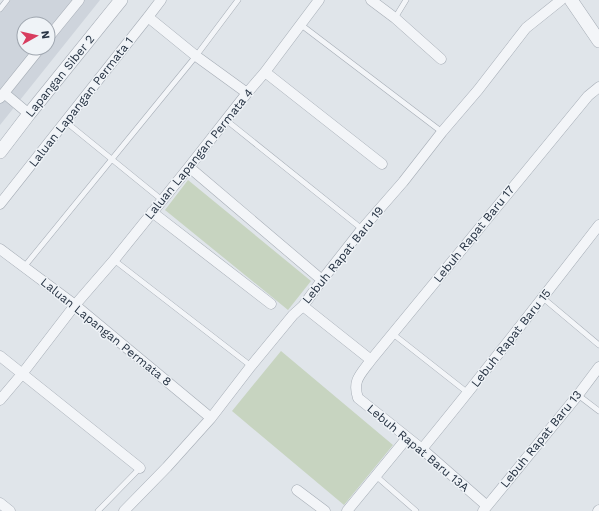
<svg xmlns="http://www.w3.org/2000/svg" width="599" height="511" viewBox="0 0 599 511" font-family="'Work Sans',sans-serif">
<rect width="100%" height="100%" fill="#e0e5ea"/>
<!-- built -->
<path fill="#ced4dc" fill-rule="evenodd" d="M 7,0 L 100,0 L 0,125 L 0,9 ZM 24,24 L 48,24 L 48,48 L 24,48 Z"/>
<!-- green -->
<path fill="#c7d4c0" d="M 188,180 L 311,281 L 288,310 L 165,210 Z
M 281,351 L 393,445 L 344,505 L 232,411 Z"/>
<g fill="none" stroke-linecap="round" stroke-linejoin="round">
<defs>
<path id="service" d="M 0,9 L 7,0
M 395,18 L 406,0
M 300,24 L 442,132
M 226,120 L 362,229
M 66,122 L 162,200
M 114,260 L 251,366
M 24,267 L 196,56 L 238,0
M 543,298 L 599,345
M 393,334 L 468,393
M 578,395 L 599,411
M 376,476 L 416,511
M 98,511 L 140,468"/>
<path id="minor" d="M 371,0 L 395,18 L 441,59
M 148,17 L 196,56 L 247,93
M 48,38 L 79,0
M 265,72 L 382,164
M 4,93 L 29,114
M 0,98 L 40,48
M 189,167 L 322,280
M 0,204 L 148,17 L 161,0
M 152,212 L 271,304
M 0,249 L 75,305 L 211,418
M 303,306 L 371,360
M 0,356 L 140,468
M 0,400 L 22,374 L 75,305 L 114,260 L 189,167 L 247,93 L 265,72 L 319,0
M 422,449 C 482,376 541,300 599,225
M 297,490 L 325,511
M 0,503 L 10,511
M 487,506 L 422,449 L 358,398 C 352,380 361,374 371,360 L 588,96 L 599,87
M 124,511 L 167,467 L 211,418 L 251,366 L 293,315 L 303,306 L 322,280 L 362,229 L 403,182 L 442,132 L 478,90 L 526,28 L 561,0
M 347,511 L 407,438
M 483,511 L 578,395 L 599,367
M 598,511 L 599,510"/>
<path id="tertiary" d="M 571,0 L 599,41
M 0,152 L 29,114 L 121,0"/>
</defs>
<!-- service casing -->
<use href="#service" stroke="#a5acb5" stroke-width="6"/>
<!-- minor casing -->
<use href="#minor" stroke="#a5acb5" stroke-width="11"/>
<!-- tertiary casing -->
<use href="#tertiary" stroke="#a5acb5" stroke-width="14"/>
<!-- service -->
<use href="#service" stroke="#f3f5f8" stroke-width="5"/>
<!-- minor -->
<use href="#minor" stroke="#f3f5f8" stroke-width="10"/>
<!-- tertiary -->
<use href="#tertiary" stroke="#f3f5f8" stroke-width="13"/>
</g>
<g text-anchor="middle" stroke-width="3" stroke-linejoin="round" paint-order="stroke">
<!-- street labels -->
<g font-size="12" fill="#273343" stroke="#eff3f7">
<text transform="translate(60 76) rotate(-51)" y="4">Lapangan Siber 2</text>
<text transform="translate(81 102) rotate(-52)" y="4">Laluan Lapangan Permata 1</text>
<text transform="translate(199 154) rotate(-51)" y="4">Laluan Lapangan Permata 4</text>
<text transform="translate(474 234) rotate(-51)" y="4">Lebuh Rapat Baru 17</text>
<text transform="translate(343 255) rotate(-51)" y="4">Lebuh Rapat Baru 19</text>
<text transform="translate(106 332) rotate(39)" y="4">Laluan Lapangan Permata 8</text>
<text transform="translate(511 338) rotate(-52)" y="4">Lebuh Rapat Baru 15</text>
<text transform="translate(541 439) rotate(-51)" y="4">Lebuh Rapat Baru 13</text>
<text transform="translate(418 448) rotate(40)" y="4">Lebuh Rapat Baru 13A</text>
</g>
</g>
<!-- north arrow -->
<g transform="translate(36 36) rotate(82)"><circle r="19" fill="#eff3f7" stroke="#9fa6af"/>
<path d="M0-3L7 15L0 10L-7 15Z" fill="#d83c5f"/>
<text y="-6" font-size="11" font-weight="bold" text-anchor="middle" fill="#273343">N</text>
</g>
</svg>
